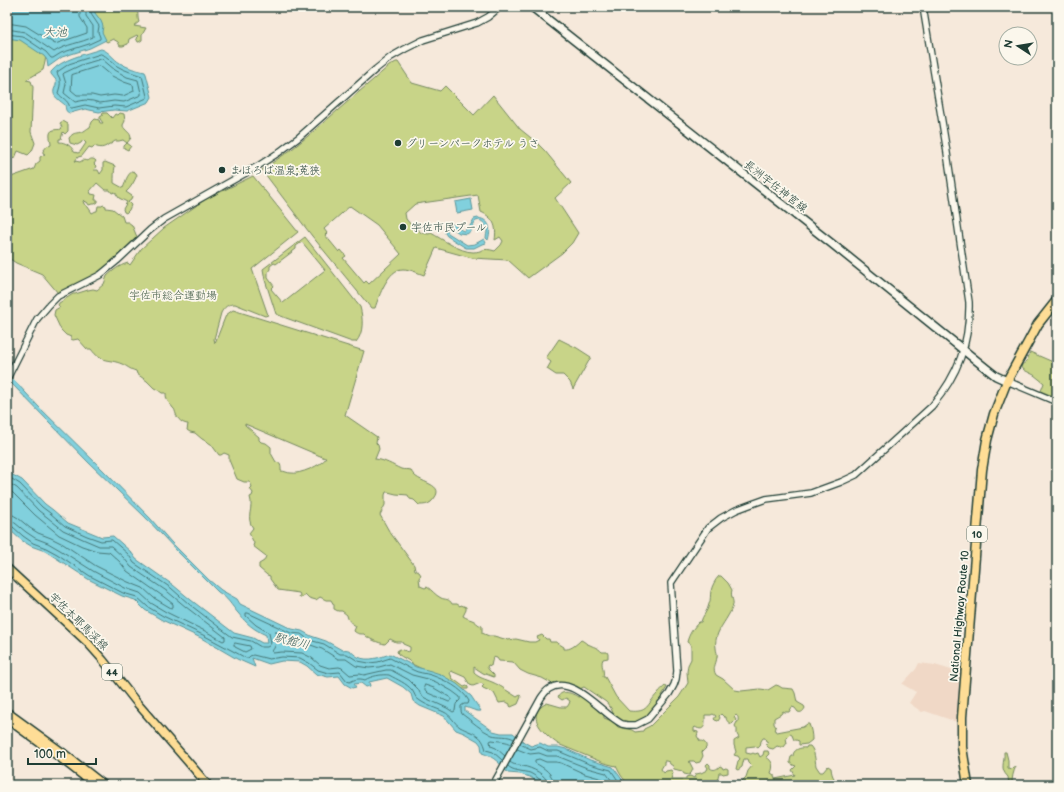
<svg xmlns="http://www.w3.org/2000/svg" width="1064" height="792" viewBox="0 0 1064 792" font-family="'Balsamiq Sans','Klee One',sans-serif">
<rect width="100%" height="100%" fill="#f6e9db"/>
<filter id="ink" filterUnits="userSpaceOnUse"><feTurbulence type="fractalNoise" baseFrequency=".025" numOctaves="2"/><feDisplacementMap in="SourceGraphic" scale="8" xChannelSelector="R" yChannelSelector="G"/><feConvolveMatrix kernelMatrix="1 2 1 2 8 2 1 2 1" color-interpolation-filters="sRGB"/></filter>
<g filter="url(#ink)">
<!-- built -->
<path fill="#f0d8c6" d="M 919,663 L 935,665 L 961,673 L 957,722 L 925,711 L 922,712 L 909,703 L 916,692 L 902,684 L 916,669 Z"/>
<!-- green -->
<path fill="#c8d488" stroke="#74885e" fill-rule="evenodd" d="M 91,7 L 113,7 L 115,10 L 121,9 L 124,7 L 136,7 C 139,11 137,17 139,22 L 134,26 L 146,28 L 142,35 L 142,40 L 139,42 L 138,42 L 136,38 L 138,36 L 137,35 L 129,39 L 128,44 L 123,46 L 120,46 L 118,42 L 113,39 L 107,42 L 103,39 Z
M 7,32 L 46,54 L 45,62 L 43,70 L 26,80 L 31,81 L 33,87 L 31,132 L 35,143 L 32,151 L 28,155 L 18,151 L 15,158 L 11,159 L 7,159 L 7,148 L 12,147 L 7,143 Z
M 396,62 L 398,62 L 412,83 L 440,91 L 445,86 L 474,115 L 493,95 L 520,129 L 536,142 L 545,151 L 571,183 L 555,198 L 578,233 L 572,243 L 562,253 L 528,278 L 508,260 L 472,258 L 436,248 L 424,275 C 418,273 410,269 403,269 C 388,269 379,296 375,308 L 371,308 L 312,236 L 262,170 L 292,149 L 308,136 L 389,66 ZM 478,195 L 481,212 C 494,218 497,226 495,240 L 500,237 L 503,241 L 501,245 L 495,251 C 482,247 483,252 473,252 C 460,252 442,239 431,233 L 429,234 L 421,233 L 414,224 L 412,226 L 406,219 L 405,213 L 415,204 ZM 350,206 L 377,225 L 401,254 L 369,284 L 366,281 L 364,283 L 343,258 L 346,256 L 341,250 L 339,252 L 325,235 L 327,233 L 324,229 Z
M 103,113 L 107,113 L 112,118 L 115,114 L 118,115 L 120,113 L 124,114 L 125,121 L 123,125 C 123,127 124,128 125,129 C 128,133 130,132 131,138 L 127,143 L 131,146 L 128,150 L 124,148 L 124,146 L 127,143 L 123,140 L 119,141 L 115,141 L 111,144 L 109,144 C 103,149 100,148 94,146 L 92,148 L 89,147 L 82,156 L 78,157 L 75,161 L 80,162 L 83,160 L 88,161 C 90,159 92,158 95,160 L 96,161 L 94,164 L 96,166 L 94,170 L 98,170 L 100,174 L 103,170 L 103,163 L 105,162 L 115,166 C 114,172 114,177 114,183 L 123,188 C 126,182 126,175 133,171 L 136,173 L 137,175 C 135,180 131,188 126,192 L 132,196 L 131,200 L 128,202 L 131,205 L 129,210 L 126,213 L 124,212 L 123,209 L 127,202 L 119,198 L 115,192 L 112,193 L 110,190 L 105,190 L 97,183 L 90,191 L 91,194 L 96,195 L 95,200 L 98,200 L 98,202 L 95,204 L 92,204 L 89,205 L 87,202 L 86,202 L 84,200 L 83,201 L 84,204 L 88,207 L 92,213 L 96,211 L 97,211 L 98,206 L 102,206 L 103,205 L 106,206 L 106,208 L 113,209 L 122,216 L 124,222 L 128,222 L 132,225 L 137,237 L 104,268 L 90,278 L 58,293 L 42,274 L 16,263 L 7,257 L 7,175 L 11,177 L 34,169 L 36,164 L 40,161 L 40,157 L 45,154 L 43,153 L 43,151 L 48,145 L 49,146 L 51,145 C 51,140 47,131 54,130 C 57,129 59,130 61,129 L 62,128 L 60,123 L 63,121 L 68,124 L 68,131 L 65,134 L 63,132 L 61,139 L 59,139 L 59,142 C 65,142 72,146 74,152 L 78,153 L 80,152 L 86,143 L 83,140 L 81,143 L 77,145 L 70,143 L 69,138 C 74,132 74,134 81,132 C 84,132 86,129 90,127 L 92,122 L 95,119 L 99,120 L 100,123 L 103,123 L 100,119 L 100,117 L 102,116 Z
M 253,176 L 298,232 L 252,269 L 268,315 L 265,316 L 235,304 C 228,304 224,307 221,313 L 214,339 L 215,343 L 226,315 L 233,310 L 364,351 L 345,415 L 377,437 L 376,443 L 378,445 L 379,449 L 375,459 C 385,460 392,465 401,469 C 404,470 407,469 411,470 C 415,485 451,482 431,502 C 427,505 424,505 419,505 L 414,500 L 410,499 L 408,495 L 396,494 L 388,492 L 386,492 L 385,495 L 385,505 L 380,515 L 389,531 L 414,565 L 415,570 L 419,572 L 421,575 L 419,578 L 420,586 L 425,588 L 427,587 C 432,590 435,595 441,598 C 445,600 449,598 452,604 L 457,604 L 460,606 L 461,605 L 466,607 L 466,610 L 463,616 C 466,618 469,619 472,620 C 476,621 477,625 482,626 L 482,633 L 489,636 L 494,636 L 508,640 L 516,639 L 529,642 L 535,642 L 539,640 L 537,637 L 542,635 L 546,639 L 549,639 L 550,642 L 556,642 L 564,647 L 564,649 C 570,650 576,645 581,640 C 584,641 586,644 590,645 C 596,648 597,647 602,652 L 607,652 L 608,654 L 608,658 L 603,659 C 600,665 605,670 603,677 L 605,677 L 616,697 L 629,711 C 649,713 646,705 658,693 C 660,690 663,688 665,686 L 667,687 L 660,699 L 644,720 L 644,717 L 638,724 L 625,722 L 617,718 L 614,716 L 611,708 L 606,702 L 584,687 L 575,691 L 551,683 L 542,678 L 528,674 L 520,670 L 513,662 L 499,661 L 497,658 L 493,657 L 491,666 L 488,665 L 487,667 L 489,670 L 494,675 L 494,677 L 483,673 L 474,667 L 474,673 C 479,678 485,679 492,682 C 497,684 502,687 506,690 C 510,692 513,695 517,697 L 520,695 L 521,697 L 518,704 L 511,707 L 510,706 L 510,704 L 506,702 L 499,703 L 494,693 L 483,688 L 482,687 L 484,685 L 481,683 L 473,686 L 470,685 L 465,677 L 451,671 L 450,673 L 451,675 L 452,678 L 464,687 L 467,686 L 468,687 L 468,689 L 462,689 L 412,664 C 409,659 402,658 398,654 L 397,651 L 400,649 L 409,652 L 410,650 L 410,647 L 403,644 L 402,642 L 396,642 L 390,639 L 385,644 C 379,643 368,639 364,634 C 360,634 357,634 354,631 L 356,626 C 351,623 348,621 347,615 L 342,611 L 338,611 L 334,609 L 334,605 L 331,600 L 326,600 L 320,597 L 316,600 L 309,598 L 305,594 L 303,597 L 299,597 L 300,595 L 299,593 L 278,590 L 270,579 L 270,576 L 267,575 L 259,568 L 259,564 L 264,561 L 266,556 L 253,546 L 254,543 L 249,533 L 253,528 C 245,517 254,509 250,497 L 252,496 L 253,493 L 250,489 L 252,487 L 250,482 L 244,482 L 237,479 L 229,460 L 229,455 L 224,453 L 221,455 L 219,455 L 211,444 L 202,439 L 195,433 L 190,432 L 187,430 L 188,424 C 183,424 177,419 176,414 C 175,412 175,409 173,408 C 169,402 166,402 166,393 L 162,393 L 158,390 L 154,388 L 147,381 L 137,374 L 136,371 C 129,369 127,366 122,364 C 108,358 102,364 91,349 L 87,349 L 78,339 L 73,340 L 71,339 L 71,337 L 66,335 L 61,330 L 54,315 L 55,310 L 60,307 L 58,305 L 59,303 L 73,294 L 75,294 L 88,290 L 93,289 L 97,290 L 104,284 L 107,276 C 114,270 118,266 128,263 L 130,265 L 141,249 L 164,228 L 206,199 ZM 245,424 L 325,458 L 326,458 C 322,465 299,475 291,473 C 287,473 285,471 281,471 C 281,466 281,463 276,462 L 272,455 L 271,453 L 271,447 L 266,443 L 261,442 L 259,440 L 259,437 L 245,425 Z
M 305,237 L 360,307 C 363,318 364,333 356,342 L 352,342 L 286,318 L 276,314 L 265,280 L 263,269 ZM 302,242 L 325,270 L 283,303 L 271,289 L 274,286 L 268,278 L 268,272 L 270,269 L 270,266 L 274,263 L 276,264 L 296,249 L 296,246 Z
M 559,339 L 577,348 L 591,357 L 573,389 L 570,382 L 563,375 L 556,375 L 547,369 L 551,362 L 546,358 Z
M 1030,352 L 1053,362 L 1057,356 L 1057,397 L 1045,395 L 1041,391 L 1044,383 L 1034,375 L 1024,370 L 1021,366 L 1027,361 Z
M 719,576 L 721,576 L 728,583 L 732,590 C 730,596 734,600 733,605 C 730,615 722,624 718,633 C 716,638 715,643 716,648 C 716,651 718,654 717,657 C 716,665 712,668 716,675 L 723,679 L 735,690 L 741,691 L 760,689 L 768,690 L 776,685 L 779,686 L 782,688 L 793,689 L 795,693 L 797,702 L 804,706 L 805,708 C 803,712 801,713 798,712 L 795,708 L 792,707 L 789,712 L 785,712 L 783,711 L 781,714 L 774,718 L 774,724 L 776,727 L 775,731 L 777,732 L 803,727 L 807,724 L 809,724 C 811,729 812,734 812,740 L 807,744 L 799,745 L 799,741 L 796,740 L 794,740 L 792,735 L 790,734 L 786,738 L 787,743 L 784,747 L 780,747 L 777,746 L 773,749 L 769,748 L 766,745 L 768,742 L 766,741 L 765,738 L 763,738 L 761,741 L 760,746 L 758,748 L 755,746 L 746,747 L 746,753 L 751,754 L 753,753 L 755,754 L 758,753 L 760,757 L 763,755 L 764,751 L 768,751 L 769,754 L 766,757 C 773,761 774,766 771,773 L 774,775 L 775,779 L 795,775 L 792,770 L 796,766 L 793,765 L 790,763 L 790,761 L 791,757 L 793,756 C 793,750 800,747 806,748 L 807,746 L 810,746 C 815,751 815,760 816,766 C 817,768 819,770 820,772 L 823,772 L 828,766 L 831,768 C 832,777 834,780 842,785 L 742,785 L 742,781 L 746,777 L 748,771 L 752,766 L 748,762 L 747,759 L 744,759 L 742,767 L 738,770 L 736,769 L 738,761 L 740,759 L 738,756 L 737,756 L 734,755 L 736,752 L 734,745 L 734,741 L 739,738 L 737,734 L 737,729 L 735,726 L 737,722 L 738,722 C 738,719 739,717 736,715 L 734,717 L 736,720 L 732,724 C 728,723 726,720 726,717 L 724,717 L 721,714 L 719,716 L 720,718 L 718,721 L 715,720 L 714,719 L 716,716 L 713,714 L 711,715 L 705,715 C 705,723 706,733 695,727 L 694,728 L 694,731 L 698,732 L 698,733 L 697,736 L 700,741 C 704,741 707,744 706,748 L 702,752 L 703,756 L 700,762 L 696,763 L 694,761 L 689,761 L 693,769 L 691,773 L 689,775 L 684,774 L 682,771 L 674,769 L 673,766 L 670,764 L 669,762 L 666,761 L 664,761 L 664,764 L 661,769 L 664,773 L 666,771 L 671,770 L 673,773 L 671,779 L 686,779 L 686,777 L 690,776 L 694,778 L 696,774 L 701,773 L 707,770 L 708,768 L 706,765 L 708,763 L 710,765 L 710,768 C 714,771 717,769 720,766 L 722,767 L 723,769 L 726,768 L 728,769 L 728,773 L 723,774 L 722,773 L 719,773 L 717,781 L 726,781 L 733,785 L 634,785 C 624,783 620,774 616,766 L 604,763 L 558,744 C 544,734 523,715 547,703 L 561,707 L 567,707 L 569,704 L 570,701 L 566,698 L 562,700 L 558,697 C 562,689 572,693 578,697 L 579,697 L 579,695 L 597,707 L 598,711 L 601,711 L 604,716 L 604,718 L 612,721 L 618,727 L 632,730 L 635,732 L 643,731 L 644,729 L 650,726 L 679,697 L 688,683 L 687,672 L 688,665 L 691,659 L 691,645 L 687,642 C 689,634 693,628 699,622 L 701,622 C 702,616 708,611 709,604 C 711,600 710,595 711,591 C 712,586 715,580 719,576 Z
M 1004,752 L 1006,752 L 1008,760 L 1008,768 L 1011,769 L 1016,766 C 1013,773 1012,777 1012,785 L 1009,785 L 1008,777 C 999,768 1005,763 1004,752 Z"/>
<!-- water -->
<path fill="#81d0dd" stroke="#5a9599" d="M 7,7 L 95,7 L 95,13 L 101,21 L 103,26 L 102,32 L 106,40 L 90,48 L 62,57 L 48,67 L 47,60 L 44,56 L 20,40 L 7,38 Z
M 101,49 C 109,51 113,59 120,63 C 128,68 136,70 145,72 L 146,74 L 152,97 L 149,102 L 127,111 L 114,110 L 99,112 L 85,109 L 70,113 C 65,112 66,109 65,105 C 61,101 52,97 54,90 C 55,86 57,85 56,80 L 51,74 L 51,72 C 61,59 86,54 101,49 Z
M 471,199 L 473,210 L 457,213 L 455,202 Z
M 478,218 C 491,220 491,230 488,240 L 486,238 C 486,235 487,234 487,231 C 487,226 482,218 476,221 C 473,222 474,230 467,234 L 459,233 L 451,227 L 448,228 L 447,231 L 448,233 L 467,245 L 475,244 L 484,239 L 486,243 L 483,244 L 482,244 L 474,248 L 466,248 L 447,236 L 445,233 C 444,230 444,229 446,226 C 452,219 458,230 464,231 L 470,226 L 474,219 Z
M 13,379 L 38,406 L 103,470 L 150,518 L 171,542 L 209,580 L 221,590 L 237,599 L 240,604 L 292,629 L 302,631 L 311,636 L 326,641 L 342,650 C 351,648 351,653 358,657 C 368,662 381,657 390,654 L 416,667 L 431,671 L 440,674 L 457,684 L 471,696 L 481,711 C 476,712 470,708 465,707 L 465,711 L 493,731 L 501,733 L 513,733 L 524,742 L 531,746 L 540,743 L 548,747 L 558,747 L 566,749 L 590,760 L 613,767 L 626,785 L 542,785 L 530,777 L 520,774 L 508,773 C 500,764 495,757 482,753 L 481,745 L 478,741 L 464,733 L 456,730 L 444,716 L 420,706 L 413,701 L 411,694 L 403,687 L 387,678 L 369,682 L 370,686 L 366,687 L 361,683 L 354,684 L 356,687 L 352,688 L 345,684 L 339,676 L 328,677 L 316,674 L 307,666 L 300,662 L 282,661 L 269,664 L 252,658 L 255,667 L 237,659 L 201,638 L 162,620 L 145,610 L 135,600 L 122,596 L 88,579 L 56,558 L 45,551 L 31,546 L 21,540 L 11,531 L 7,529 L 7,471 L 9,473 L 22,480 L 45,504 L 53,510 L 68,523 L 102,537 L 113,536 L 131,552 L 136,559 L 173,585 L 191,600 L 234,633 L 253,638 L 262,643 L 267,643 L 266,635 C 253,629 247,624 238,613 C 231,605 228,598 218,592 L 179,553 L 145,517 L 88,462 L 11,383 Z"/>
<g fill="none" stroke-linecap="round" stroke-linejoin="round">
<!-- shore -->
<path stroke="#467878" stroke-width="1" d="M 7,23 L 26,26 L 55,44 L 87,33 L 87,28 L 80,17 L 80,7
M 7,29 L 25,32 L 54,52 C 66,44 81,43 93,37 L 93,26 L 86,16 L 86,7
M 7,34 L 22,36 L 46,52 L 51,58 L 53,58 L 61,53 L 89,44 L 100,39 L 100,37 L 98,32 L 99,26 L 91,14 L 91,7
M 101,54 C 108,56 111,62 117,66 C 125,71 134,73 142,76 L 147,96 L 147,98 L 126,107 L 114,106 L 99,108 L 85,105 L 72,108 L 70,108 C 68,99 62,99 58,93 C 59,89 61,85 60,80 C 60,77 57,75 57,72 L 69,64 Z
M 102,59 L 115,70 L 127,77 L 138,80 L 141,93 L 141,95 L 124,102 L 114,101 L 100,103 L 93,101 L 85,100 L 75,102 L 64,93 L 66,84 L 63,74 L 64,73 L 81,65 Z
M 100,66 L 112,76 L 124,82 L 133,85 L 134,91 L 123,96 L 114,95 L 100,97 L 92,95 L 77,95 L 71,90 L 72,75 Z
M 7,476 L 20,484 L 42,507 L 50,513 L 65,526 L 87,536 L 101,541 L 112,540 L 128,554 L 134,563 L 171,588 L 189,604 L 232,637 L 251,641 L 261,647 L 267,647 L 269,646 L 271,643 L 269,633 L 256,625 L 246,616 L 246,613 L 248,613 L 291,633 L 301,634 L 309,640 L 324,644 L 340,654 L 347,654 L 358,661 L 369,663 L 378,662 L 390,658 C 398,662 405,666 413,670 C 418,673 425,673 431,675 C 445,680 462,688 469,701 L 468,704 L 464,704 L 461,706 L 461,711 L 462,714 C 472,721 481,730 492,735 C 499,737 508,735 514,739
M 7,482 L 17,488 L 39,511 L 47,517 L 63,530 L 85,540 L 99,546 L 111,546 L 124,558 L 131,567 L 168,592 L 186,607 L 225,637 L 225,640 L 223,641 L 205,631 L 166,612 L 151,603 L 140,593 L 125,588 L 93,571 L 60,550 L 48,543 L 35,538 L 26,532 L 15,523 L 7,520
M 7,489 L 13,493 L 35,515 L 59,535 L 82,546 L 97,551 L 109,552 L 120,562 L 127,571 L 164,597 L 173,604 L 173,607 L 171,608 L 154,598 L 143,588 L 128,582 L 96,566 L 63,544 L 51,538 L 38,533 L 30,528 L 18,518 L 13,515 L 7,514
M 7,526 L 13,527 L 23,536 L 33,543 L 46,548 L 57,554 L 90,576 L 123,593 L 137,597 L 148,607 L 163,616 L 203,635 L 246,658 L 248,658 L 250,656 L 253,655 L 269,659 L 282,657 L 300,658 L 309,663 L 318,670 L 328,673 L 340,672 L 347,681 L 350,682 C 355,679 359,678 365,680 C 371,676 382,674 389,675 C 398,680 406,683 412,690 C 415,694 415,698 419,700 C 427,706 436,708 444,712 C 451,715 454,723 460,727 C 473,734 482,733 486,750 L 493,752 L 502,760
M 276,632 L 290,638 L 299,639 L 308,644 L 322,649 L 338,659 L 346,659 L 356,666 L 369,668 L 379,667 L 390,664 L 412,675 L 428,679 L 436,682 L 452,691 L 460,697 L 460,700 L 456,704 L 455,711 L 453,712 L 447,708 L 425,698 L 421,695 L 418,689 L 409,680 L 391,670 L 386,670 L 364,675 L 360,674 L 350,675 L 342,668 L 339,667 L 329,668 L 320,665 L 312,658 L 302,653 L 282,652 L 273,653 L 272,651 C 279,643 273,639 276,632 Z
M 235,643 L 250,646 L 251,649 L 245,652 L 235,647 L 234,645 Z
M 425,685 L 434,688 L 451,698 L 451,701 L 449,702 L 428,693 L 426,691 L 424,688 Z
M 520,744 L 531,749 L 540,747 L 548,751 L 558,751 L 589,764 L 607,769 L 611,770 L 621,785
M 517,749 L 530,754 L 539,753 L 547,756 L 557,756 L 587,768 L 606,773 L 615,785
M 505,756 L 496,748 L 491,746 L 490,741 L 492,740 C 497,741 508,741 511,744
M 510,762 C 514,766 518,764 523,766 C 532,768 547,774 548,785
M 508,766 C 512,771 523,771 530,773 C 534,775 538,778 542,781 L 543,785
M 554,785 C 553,773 544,768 535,763 L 535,760 L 539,759 L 546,762 L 556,762 L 561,763 L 585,774 L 603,779 L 607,785"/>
<defs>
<path id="tertiary" d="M 7,379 L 37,319 L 49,305 L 58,296 L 100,275 L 117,261 L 150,230 L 164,219 L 258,166 L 278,153 L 298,138 L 376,69 L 391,57 L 405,49 L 423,40 L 477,23 L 488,17 L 500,7
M 1007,381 L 1057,402
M 493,785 L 541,698 C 543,695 546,691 549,689 C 572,673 603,715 622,724 L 627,725 L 636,725 L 648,719 L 669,694 L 674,685 L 676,679 L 677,671 L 671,583 L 708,528 L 721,518 L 736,510 L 752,504 L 766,499 L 811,493 L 841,482 L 856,475 L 932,406 C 958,375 970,343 969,302 L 946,146 L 923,7"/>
<path id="secondary" d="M 532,7 L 831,243 L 987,369 L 996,376 L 1007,381"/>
<path id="primary" d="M 7,568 L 87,642 L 103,660 L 137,703 L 208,785
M 7,712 L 62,752 L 104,785
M 7,719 L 59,757 L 95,785"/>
<path id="trunk" d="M 968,785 L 962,747 L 962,717 L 982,470 L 987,440 L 994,414 L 1007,381 L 1038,324 L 1057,300"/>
</defs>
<!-- tertiary casing -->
<use href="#tertiary" stroke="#1f3d34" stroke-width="8"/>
<!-- secondary casing -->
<use href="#secondary" stroke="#1f3d34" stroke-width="10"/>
<!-- primary casing -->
<use href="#primary" stroke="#1f3d34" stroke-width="10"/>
<!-- trunk casing -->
<use href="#trunk" stroke="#1f3d34" stroke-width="11"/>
<!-- tertiary -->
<use href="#tertiary" stroke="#fbf7ec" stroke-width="5.5"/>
<!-- secondary -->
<use href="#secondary" stroke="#fbf7ec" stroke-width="7"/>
<!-- primary -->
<use href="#primary" stroke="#fedd96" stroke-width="7"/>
<!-- trunk -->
<use href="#trunk" stroke="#fedd96" stroke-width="8"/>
</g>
</g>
<!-- markers -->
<g fill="#1f3d34" stroke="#fbf7ec" stroke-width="1.5">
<circle cx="398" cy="143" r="4"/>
<circle cx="222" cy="170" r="4"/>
<circle cx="403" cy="227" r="4"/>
</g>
<g text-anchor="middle" stroke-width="3.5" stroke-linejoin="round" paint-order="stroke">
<!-- shield labels -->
<g fill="#fbf7ec" stroke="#61756b" stroke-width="1">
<rect x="967" y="526" width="20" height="16" rx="3"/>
<rect x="102" y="664" width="20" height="16" rx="3"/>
</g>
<g font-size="10" font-weight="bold" fill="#1f3d34">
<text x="977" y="538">10</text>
<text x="112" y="676">44</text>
</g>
<!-- poi labels -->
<g font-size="11" fill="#1f3d34" stroke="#fbf7ec" text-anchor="start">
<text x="406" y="147">グリーンパークホテル うさ</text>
<text x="230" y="174">まほろば温泉;菟狭</text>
<text x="411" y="231">宇佐市民プール</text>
</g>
<!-- street labels -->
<g font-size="11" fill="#1f3d34" stroke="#fbf7ec">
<text transform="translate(776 186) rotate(38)" y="4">長洲宇佐神宮線</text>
<text transform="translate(959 616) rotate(-85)" y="4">National Highway Route 10</text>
<text transform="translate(79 621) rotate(44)" y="4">宇佐本耶馬渓線</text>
</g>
<!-- park labels -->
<g font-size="11" fill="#415b45" stroke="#fbf7ec">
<text x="173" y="299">宇佐市総合運動場</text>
</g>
<!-- water labels -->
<g font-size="12" font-style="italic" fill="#335a56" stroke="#fbf7ec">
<text x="55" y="36">大池</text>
<text transform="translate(292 641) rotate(14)" y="4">駅館川</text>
</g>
</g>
<!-- margin -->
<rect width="1064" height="792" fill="none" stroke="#fbf7ec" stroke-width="24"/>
<rect x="12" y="12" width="1040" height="768" fill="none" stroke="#1f3d34" stroke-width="1.5" filter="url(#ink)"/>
<!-- north arrow -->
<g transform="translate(1018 46) rotate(282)"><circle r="19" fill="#fbf7ec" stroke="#a3ada2"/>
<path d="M0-3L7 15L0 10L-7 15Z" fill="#1f3d34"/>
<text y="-6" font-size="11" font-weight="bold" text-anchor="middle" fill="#1f3d34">N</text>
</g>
<!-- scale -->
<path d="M28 758v6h68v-6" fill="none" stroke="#1f3d34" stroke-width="2"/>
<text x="34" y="758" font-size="12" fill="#1f3d34" stroke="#fbf7ec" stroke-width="3" paint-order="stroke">100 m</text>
</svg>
